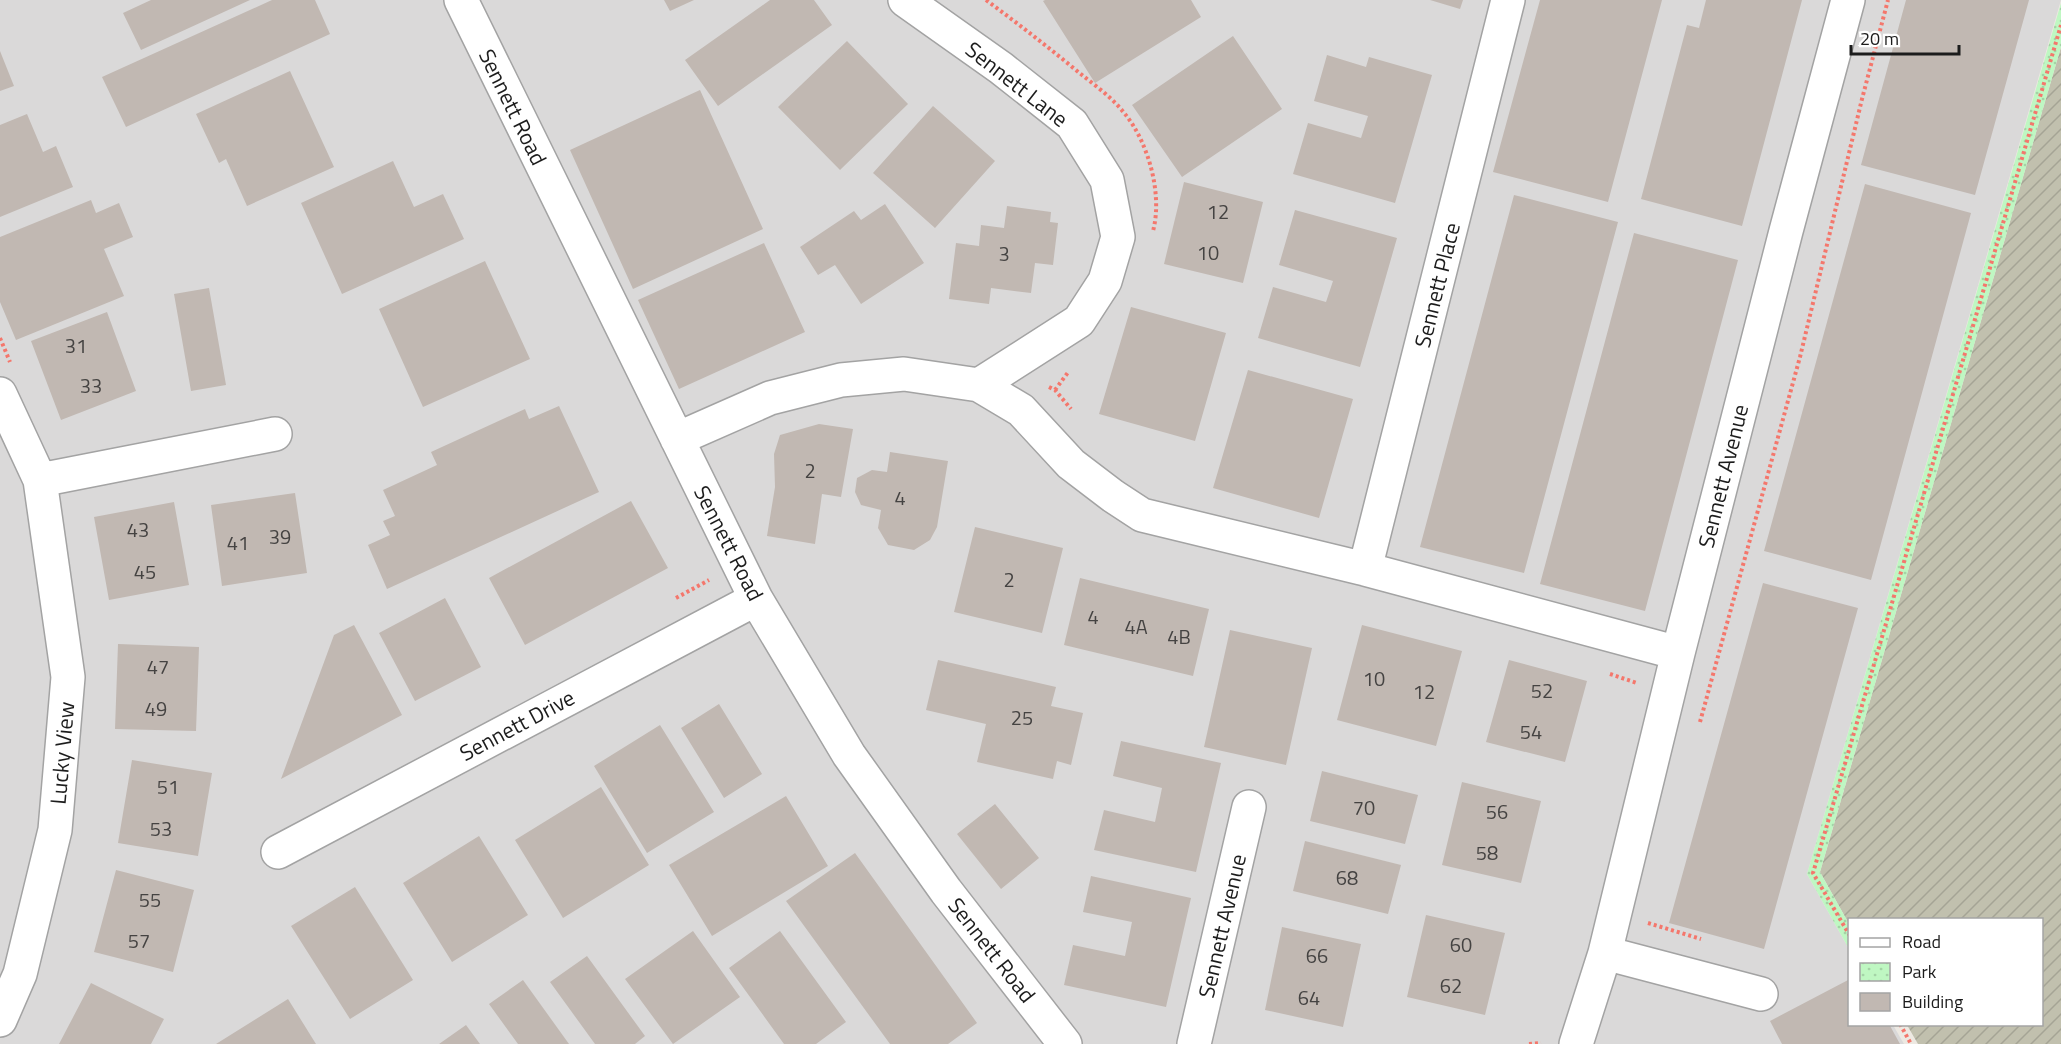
<svg xmlns="http://www.w3.org/2000/svg" width="2061" height="1044" viewBox="0 0 2061 1044" font-family="'Titillium Web',sans-serif">
<defs>
<pattern id="construction-furrows" width="10" height="10" patternUnits="userSpaceOnUse" patternTransform="scale(1.5)"><rect width="10" height="10" fill="#c1c0ae"/><path d="M-1 1l2-2M0 10L10 0M9 11l2-2" fill="none" stroke="#a5a495"/></pattern>
<pattern id="park-dots" width="8" height="8" patternUnits="userSpaceOnUse" patternTransform="scale(1.5)"><rect width="8" height="8" fill="#bff7c2"/><path d="M2 2h.1M6 6h.1" fill="none" stroke="#a4d3a6" stroke-width="1.8" stroke-linecap="round"/></pattern>
</defs>
<rect width="100%" height="100%" fill="#ede9e2"/>
<!-- residential -->
<path fill="#dad9d9" d="M 0,0 L 2061,0 L 1807,874 L 1849,949 L 1850,1024 L 1893,1025 L 1904,1044 L 0,1044 Z"/>
<!-- construction -->
<path fill="url(#construction-furrows)" d="M 2061,47 L 2061,1044 L 1918,1044 L 1907,1025 L 2042,1024 L 2042,920 L 1850,920 L 1849,924 L 1820,872 Z"/>
<!-- park -->
<path fill="url(#park-dots)" d="M 2061,3 L 2061,47 L 1820,872 L 1849,924 L 1849,949 L 1807,874 Z"/>
<!-- building -->
<path fill="#c1b8b2" d="M 151,0 L 250,0 L 141,50 L 123,13 Z
M 272,0 L 315,0 L 330,34 L 126,127 L 102,77 Z
M 664,0 L 694,0 L 670,11 Z
M 770,0 L 814,0 L 832,25 L 718,106 L 685,60 Z
M 1045,0 L 1191,0 L 1201,17 L 1095,83 L 1043,1 Z
M 1430,0 L 1463,0 L 1460,9 Z
M 1540,0 L 1662,0 L 1608,202 L 1493,172 Z
M 1706,0 L 1802,0 L 1742,226 L 1641,199 L 1687,25 L 1699,28 Z
M 1906,0 L 2029,0 L 1975,195 L 1861,165 Z
M 1233,36 L 1282,109 L 1182,177 L 1132,105 Z
M 847,41 L 908,104 L 840,170 L 778,107 Z
M 0,51 L 14,86 L 0,91 Z
M 1327,55 L 1366,67 L 1369,57 L 1432,75 L 1395,203 L 1293,174 L 1308,123 L 1361,138 L 1368,116 L 1314,101 Z
M 290,71 L 334,167 L 247,206 L 226,159 L 219,163 L 196,114 Z
M 700,90 L 763,229 L 633,289 L 570,150 Z
M 933,106 L 995,161 L 935,228 L 873,173 Z
M 27,114 L 43,152 L 56,146 L 73,187 L 0,217 L 0,125 Z
M 393,161 L 414,207 L 443,194 L 464,239 L 342,294 L 301,203 Z
M 1184,182 L 1263,202 L 1243,283 L 1164,264 Z
M 1865,184 L 1971,213 L 1871,580 L 1764,551 Z
M 1514,195 L 1618,222 L 1524,573 L 1420,547 Z
M 91,200 L 96,213 L 119,203 L 133,237 L 104,249 L 124,296 L 16,340 L 0,302 L 0,237 Z
M 885,204 L 924,263 L 861,304 L 835,265 L 818,275 L 800,247 L 854,211 L 861,220 Z
M 1007,206 L 1051,212 L 1050,222 L 1058,223 L 1053,265 L 1035,263 L 1031,293 L 991,288 L 989,304 L 949,299 L 956,243 L 979,246 L 981,225 L 1004,228 Z
M 1295,210 L 1397,238 L 1360,367 L 1258,338 L 1273,287 L 1326,302 L 1333,281 L 1279,265 Z
M 1634,233 L 1738,260 L 1645,611 L 1540,584 Z
M 764,243 L 805,332 L 679,389 L 638,300 Z
M 485,261 L 530,359 L 423,407 L 379,309 Z
M 209,288 L 226,385 L 191,391 L 174,294 Z
M 1131,307 L 1226,333 L 1195,441 L 1099,414 Z
M 107,312 L 136,391 L 61,420 L 31,341 Z
M 1248,370 L 1353,399 L 1319,518 L 1213,488 Z
M 559,406 L 599,492 L 387,589 L 368,545 L 390,535 L 383,521 L 395,516 L 383,490 L 437,465 L 431,452 L 525,409 L 529,419 Z
M 819,424 L 853,429 L 841,497 L 822,494 L 815,544 L 767,536 L 775,487 L 774,454 L 780,435 Z
M 890,452 L 948,461 L 937,527 L 930,540 L 914,550 L 888,545 L 878,528 L 881,510 L 861,505 L 855,492 L 857,478 L 872,470 L 887,472 Z
M 295,493 L 307,573 L 222,586 L 211,505 Z
M 631,501 L 668,568 L 525,645 L 489,578 Z
M 174,502 L 189,585 L 109,600 L 94,517 Z
M 975,527 L 1063,548 L 1042,633 L 954,612 Z
M 1080,578 L 1209,609 L 1193,676 L 1064,645 Z
M 1763,583 L 1858,608 L 1764,949 L 1669,923 Z
M 445,598 L 481,667 L 415,701 L 379,633 Z
M 354,625 L 402,715 L 281,779 L 334,635 Z
M 1362,625 L 1462,651 L 1436,746 L 1337,720 Z
M 1230,630 L 1312,648 L 1286,765 L 1204,747 Z
M 118,644 L 199,647 L 196,731 L 115,729 Z
M 938,660 L 1056,687 L 1051,706 L 1083,713 L 1071,765 L 1057,761 L 1053,779 L 977,762 L 986,724 L 926,710 Z
M 1509,660 L 1587,681 L 1565,762 L 1486,742 Z
M 719,704 L 762,774 L 724,798 L 681,728 Z
M 660,725 L 714,812 L 647,853 L 594,766 Z
M 1121,741 L 1221,763 L 1196,872 L 1094,850 L 1104,810 L 1155,822 L 1162,788 L 1113,776 Z
M 132,760 L 212,773 L 198,856 L 118,843 Z
M 1322,771 L 1418,795 L 1405,844 L 1310,821 Z
M 1462,782 L 1541,801 L 1521,883 L 1442,865 Z
M 601,787 L 649,865 L 563,918 L 515,840 Z
M 786,796 L 828,866 L 712,936 L 669,865 Z
M 995,804 L 1039,858 L 1001,889 L 957,834 Z
M 479,836 L 528,915 L 452,962 L 403,883 Z
M 1305,841 L 1401,865 L 1388,914 L 1293,891 Z
M 855,853 L 977,1023 L 948,1044 L 890,1044 L 786,901 Z
M 116,870 L 194,890 L 173,972 L 94,952 Z
M 1091,876 L 1191,898 L 1166,1007 L 1064,985 L 1073,945 L 1125,956 L 1132,922 L 1083,912 Z
M 355,887 L 413,980 L 350,1019 L 291,926 Z
M 1426,915 L 1505,933 L 1485,1015 L 1407,997 Z
M 1282,927 L 1361,944 L 1343,1027 L 1265,1010 Z
M 693,931 L 740,997 L 673,1044 L 625,979 Z
M 780,931 L 846,1022 L 816,1044 L 784,1044 L 729,968 Z
M 587,956 L 645,1036 L 635,1044 L 595,1044 L 550,982 Z
M 1850,979 L 1850,1024 L 1889,1024 L 1900,1044 L 1782,1044 L 1770,1021 Z
M 523,980 L 569,1044 L 518,1044 L 489,1004 Z
M 91,983 L 164,1019 L 151,1044 L 59,1044 Z
M 288,999 L 316,1044 L 216,1044 Z
M 466,1025 L 480,1044 L 439,1044 Z"/>
<g fill="none" stroke-linecap="round" stroke-linejoin="round">
<defs>
<path id="minor" d="M 461,0 L 756,599 L 849,755 L 946,891 L 1065,1044
M 979,385 L 1021,410 L 1071,464 L 1113,496 L 1142,515 L 1365,569 L 1678,653
M 0,394 L 40,480 L 68,677 L 55,830 L 20,974 L 0,1020
M 677,439 L 770,398 L 841,380 L 904,374 L 979,385 L 1079,321 L 1105,281 L 1118,237 L 1107,180 L 1072,124 L 1001,68 L 905,0
M 40,480 L 275,434
M 1365,569 L 1508,0
M 278,852 L 756,599
M 1605,953 L 1761,994
M 1194,1044 L 1249,807
M 1576,1044 L 1605,953 L 1678,653 L 1786,231 L 1848,0"/>
</defs>
<!-- minor casing -->
<use href="#minor" stroke="#a3a3a3" stroke-width="36"/>
<!-- path -->
<path stroke="#f4776c" stroke-width="4" stroke-dasharray="3 3" stroke-linecap="butt" d="M 986,0 C 1017,23 1047,46 1077,71 C 1093,84 1112,97 1125,114 C 1148,142 1163,194 1153,231
M 0,338 L 10,362
M 1049,387 L 1055,390 L 1071,409
M 1055,390 L 1069,371
M 676,598 L 709,580
M 1610,674 L 1637,683
M 1700,722 L 1800,357 L 1862,99 L 1888,0
M 1648,923 L 1701,939
M 1850,936 L 1813,873 L 2061,25
M 1900,1024 L 1911,1044
M 1529,1044 L 1541,1043"/>
<!-- minor -->
<use href="#minor" stroke="#fff" stroke-width="33"/>
</g>
<g text-anchor="middle" stroke-width="4.5" stroke-linejoin="round" paint-order="stroke">
<!-- number labels -->
<g font-size="20" fill="#454342">
<text x="1218" y="219">12</text>
<text x="1208" y="260">10</text>
<text x="1004" y="261">3</text>
<text x="76" y="353">31</text>
<text x="91" y="393">33</text>
<text x="810" y="478">2</text>
<text x="900" y="505">4</text>
<text x="138" y="537">43</text>
<text x="280" y="544">39</text>
<text x="238" y="550">41</text>
<text x="145" y="579">45</text>
<text x="1009" y="587">2</text>
<text x="1093" y="624">4</text>
<text x="1136" y="634">4A</text>
<text x="1179" y="644">4B</text>
<text x="158" y="674">47</text>
<text x="1374" y="686">10</text>
<text x="1542" y="698">52</text>
<text x="1424" y="699">12</text>
<text x="156" y="716">49</text>
<text x="1022" y="725">25</text>
<text x="1531" y="739">54</text>
<text x="168" y="794">51</text>
<text x="1364" y="815">70</text>
<text x="1497" y="819">56</text>
<text x="161" y="836">53</text>
<text x="1487" y="860">58</text>
<text x="1347" y="885">68</text>
<text x="150" y="907">55</text>
<text x="139" y="948">57</text>
<text x="1461" y="952">60</text>
<text x="1317" y="963">66</text>
<text x="1451" y="993">62</text>
<text x="1309" y="1005">64</text>
</g>
<!-- street labels -->
<g font-size="22" fill="#1c1c1c" stroke="#fff">
<text transform="translate(1017 84) rotate(38)" y="8">Sennett Lane</text>
<text transform="translate(513 107) rotate(64)" y="8">Sennett Road</text>
<text transform="translate(1437 285) rotate(-76)" y="8">Sennett Place</text>
<text transform="translate(1723 476) rotate(-76)" y="8">Sennett Avenue</text>
<text transform="translate(729 543) rotate(63)" y="8">Sennett Road</text>
<text transform="translate(517 725) rotate(-28)" y="8">Sennett Drive</text>
<text transform="translate(62 753) rotate(-85)" y="8">Lucky View</text>
<text transform="translate(1222 926) rotate(-77)" y="8">Sennett Avenue</text>
<text transform="translate(992 950) rotate(52)" y="8">Sennett Road</text>
</g>
</g>
<!-- legend -->
<rect x="1848" y="918" width="195" height="108" fill="#ffffff" stroke="#a4a4a4" stroke-width="1.5"/>
<rect x="1860" y="938" width="30" height="9" fill="#ffffff" stroke="#a4a4a4" stroke-width="1.5"/>
<text x="1902" y="948" font-size="18" fill="#1c1c1c">Road</text>
<rect x="1860" y="963" width="30" height="18" fill="url(#park-dots)" stroke="#a4a4a4" stroke-width="1.5"/>
<text x="1902" y="978" font-size="18" fill="#1c1c1c">Park</text>
<rect x="1860" y="993" width="30" height="18" fill="#c1b8b2" stroke="#a4a4a4" stroke-width="1.5"/>
<text x="1902" y="1008" font-size="18" fill="#1c1c1c">Building</text>
<!-- scale -->
<path d="M1851 45v9h108v-9" fill="none" stroke="#1c1c1c" stroke-width="3"/>
<text x="1860" y="45" font-size="18" fill="#1c1c1c" stroke="#ffffff" stroke-width="4.5" paint-order="stroke">20 m</text>
</svg>
